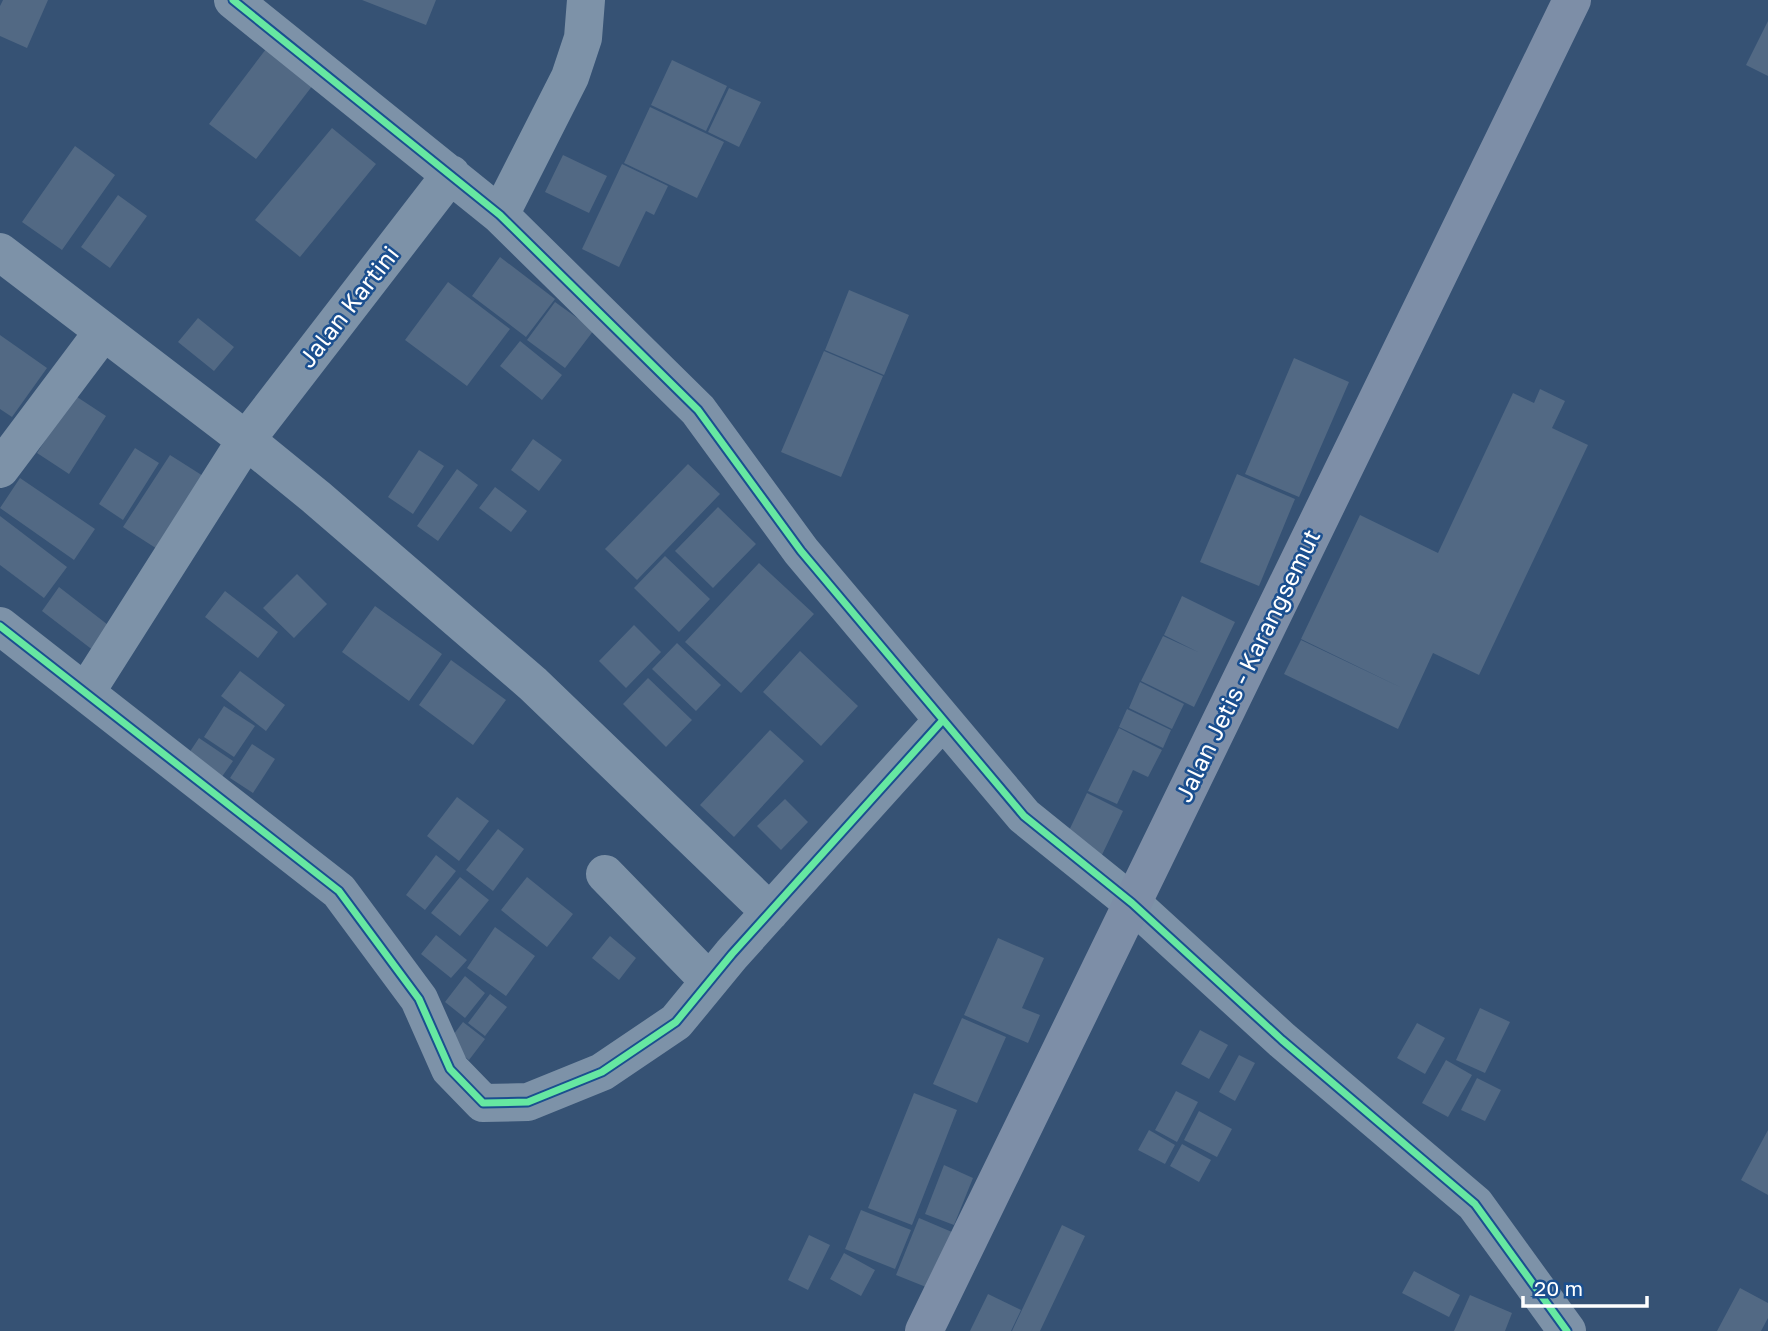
<svg xmlns="http://www.w3.org/2000/svg" width="1768" height="1331" viewBox="0 0 1768 1331" font-family="'Golos Text',sans-serif">
<rect width="100%" height="100%" fill="#365274"/>
<!-- building -->
<path fill="#526984" d="M 3,0 L 48,0 L 27,48 L 0,36 L 0,6 Z
M 362,0 L 436,0 L 426,25 Z
M 1768,21 L 1768,76 L 1746,65 Z
M 266,49 L 313,85 L 256,159 L 209,124 Z
M 672,60 L 727,86 L 706,131 L 651,105 Z
M 729,88 L 761,102 L 739,147 L 708,132 Z
M 650,107 L 724,142 L 697,198 L 624,163 Z
M 332,128 L 376,164 L 300,257 L 255,220 Z
M 75,146 L 115,175 L 62,250 L 22,222 Z
M 563,155 L 607,176 L 589,213 L 545,192 Z
M 622,164 L 668,186 L 654,215 L 646,211 L 619,267 L 582,249 Z
M 118,195 L 147,216 L 110,268 L 81,247 Z
M 500,257 L 555,299 L 526,337 L 472,296 Z
M 448,282 L 510,329 L 467,386 L 405,340 Z
M 849,290 L 909,315 L 884,375 L 825,350 Z
M 555,302 L 594,330 L 565,368 L 527,340 Z
M 198,318 L 234,347 L 214,371 L 178,342 Z
M 0,335 L 47,368 L 12,417 L 0,409 Z
M 520,341 L 562,375 L 542,400 L 500,366 Z
M 824,351 L 883,376 L 841,477 L 781,452 Z
M 1294,358 L 1349,382 L 1299,497 L 1245,474 Z
M 1540,389 L 1565,401 L 1552,428 L 1588,445 L 1479,675 L 1433,653 L 1398,729 L 1284,674 L 1301,640 L 1402,688 L 1301,639 L 1360,515 L 1438,553 L 1513,393 L 1534,403 Z
M 74,395 L 106,416 L 69,474 L 37,453 Z
M 533,439 L 562,460 L 539,491 L 511,470 Z
M 135,448 L 159,463 L 123,520 L 99,504 Z
M 419,450 L 444,466 L 413,514 L 388,497 Z
M 170,455 L 211,481 L 165,554 L 123,527 Z
M 688,464 L 720,494 L 637,580 L 605,549 Z
M 457,469 L 478,485 L 438,541 L 417,526 Z
M 1237,474 L 1295,499 L 1259,586 L 1200,562 Z
M 20,478 L 95,529 L 74,560 L 0,508 Z
M 495,487 L 527,511 L 511,532 L 479,508 Z
M 718,507 L 756,544 L 713,588 L 675,551 Z
M 0,516 L 67,567 L 44,598 L 0,565 Z
M 665,556 L 710,599 L 679,632 L 634,588 Z
M 759,563 L 814,614 L 741,693 L 685,642 Z
M 297,574 L 327,604 L 294,638 L 263,608 Z
M 59,587 L 112,628 L 94,651 L 42,611 Z
M 225,591 L 278,632 L 258,658 L 205,617 Z
M 1182,596 L 1235,622 L 1194,707 L 1141,681 L 1163,636 L 1198,652 L 1164,635 Z
M 375,606 L 442,654 L 409,701 L 342,652 Z
M 634,625 L 661,652 L 626,688 L 599,661 Z
M 677,643 L 721,685 L 696,711 L 652,669 Z
M 800,651 L 858,706 L 821,746 L 763,692 Z
M 451,660 L 506,700 L 473,745 L 419,705 Z
M 240,671 L 285,705 L 266,731 L 221,696 Z
M 648,678 L 692,720 L 666,747 L 623,704 Z
M 1140,682 L 1184,704 L 1172,729 L 1129,708 Z
M 224,706 L 255,726 L 234,757 L 204,737 Z
M 1127,709 L 1171,730 L 1163,748 L 1119,727 Z
M 1119,728 L 1162,750 L 1148,777 L 1133,770 L 1117,804 L 1088,791 Z
M 770,730 L 804,761 L 734,837 L 700,805 Z
M 199,738 L 233,761 L 221,778 L 187,756 Z
M 252,744 L 275,759 L 253,793 L 230,778 Z
M 1087,793 L 1123,811 L 1099,861 L 1063,843 Z
M 457,797 L 489,821 L 459,861 L 427,836 Z
M 785,799 L 808,822 L 781,850 L 757,826 Z
M 498,829 L 524,849 L 493,891 L 466,870 Z
M 436,855 L 456,871 L 425,910 L 406,895 Z
M 460,877 L 489,900 L 460,936 L 431,913 Z
M 527,877 L 573,914 L 547,947 L 501,910 Z
M 495,927 L 535,956 L 506,996 L 467,968 Z
M 436,935 L 467,960 L 451,978 L 421,954 Z
M 610,936 L 636,958 L 619,980 L 592,958 Z
M 998,938 L 1044,958 L 1022,1008 L 1040,1015 L 1028,1043 L 964,1015 Z
M 465,976 L 485,993 L 465,1018 L 445,1002 Z
M 490,994 L 507,1007 L 485,1036 L 468,1023 Z
M 1480,1008 L 1510,1022 L 1485,1073 L 1456,1060 Z
M 962,1018 L 1006,1037 L 977,1103 L 933,1084 Z
M 463,1022 L 485,1039 L 469,1060 L 447,1043 Z
M 1417,1023 L 1445,1038 L 1425,1074 L 1397,1058 Z
M 1200,1030 L 1228,1045 L 1209,1079 L 1181,1064 Z
M 1239,1055 L 1255,1063 L 1235,1101 L 1219,1092 Z
M 1446,1060 L 1472,1075 L 1448,1117 L 1422,1103 Z
M 1477,1078 L 1501,1090 L 1485,1121 L 1461,1110 Z
M 1176,1091 L 1198,1102 L 1177,1142 L 1155,1130 Z
M 914,1093 L 957,1110 L 912,1225 L 868,1208 Z
M 1199,1111 L 1232,1129 L 1217,1157 L 1184,1140 Z
M 1149,1130 L 1175,1145 L 1165,1164 L 1138,1150 Z
M 1768,1130 L 1768,1195 L 1741,1180 Z
M 1182,1144 L 1211,1160 L 1199,1182 L 1170,1166 Z
M 944,1165 L 973,1178 L 954,1225 L 925,1214 Z
M 861,1210 L 911,1230 L 895,1269 L 845,1249 Z
M 919,1218 L 959,1235 L 936,1291 L 896,1275 Z
M 1062,1225 L 1085,1236 L 1040,1331 L 1012,1331 Z
M 809,1235 L 830,1245 L 808,1290 L 788,1280 Z
M 844,1253 L 875,1270 L 861,1296 L 830,1279 Z
M 1414,1271 L 1460,1295 L 1449,1317 L 1402,1293 Z
M 1740,1288 L 1768,1303 L 1768,1318 L 1761,1331 L 1717,1331 Z
M 988,1294 L 1021,1310 L 1011,1331 L 970,1331 Z
M 1470,1295 L 1512,1313 L 1505,1331 L 1454,1331 Z"/>
<g fill="none" stroke-linecap="round" stroke-linejoin="round">
<!-- minor -->
<path stroke="#7d92a8" stroke-width="38" d="M 233,0 L 500,215 L 698,410 L 801,551 L 1024,816 L 1132,903 L 1282,1040 L 1475,1204 L 1567,1331
M 500,215 L 570,77 L 583,38 L 586,0
M 0,252 L 246,440 L 316,497 L 533,684 L 770,912
M 0,469 L 103,332
M 0,626 L 339,891 L 419,999 L 450,1069 L 483,1103 L 528,1102 L 602,1072 L 676,1022 L 732,954 L 943,720
M 86,692 L 246,440 L 451,174
M 605,874 L 709,981"/>
<!-- major -->
<path stroke="#7d8ea7" stroke-width="38" d="M 924,1331 L 1572,0"/>
<defs>
<path id="cycleway" d="M 233,0 L 500,215 L 698,410 L 801,551 L 1024,816 L 1132,903 L 1282,1040 L 1475,1204 L 1567,1331
M 0,626 L 339,891 L 419,999 L 450,1069 L 483,1103 L 528,1102 L 602,1072 L 676,1022 L 732,954 L 943,720"/>
</defs>
<!-- cycleway casing -->
<use href="#cycleway" stroke="#1b4f8f" stroke-width="11"/>
<!-- cycleway -->
<use href="#cycleway" stroke="#66e7a1" stroke-width="7"/>
</g>
<g text-anchor="middle" stroke-width="5" stroke-linejoin="round" paint-order="stroke">
<!-- street labels -->
<g font-size="24" fill="#fff" stroke="#1b4f8f">
<text transform="translate(349 307) rotate(-52)" y="8">Jalan Kartini</text>
<text transform="translate(1248 666) rotate(-64)" y="8">Jalan Jetis - Karangsemut</text>
</g>
</g>
<!-- scale -->
<path d="M1523 1296v10h124v-10" fill="none" stroke="#ffffff" stroke-width="3.5"/>
<text x="1534" y="1296" font-size="21" fill="#ffffff" stroke="#1b4f8f" stroke-width="5" paint-order="stroke">20 m</text>
</svg>
